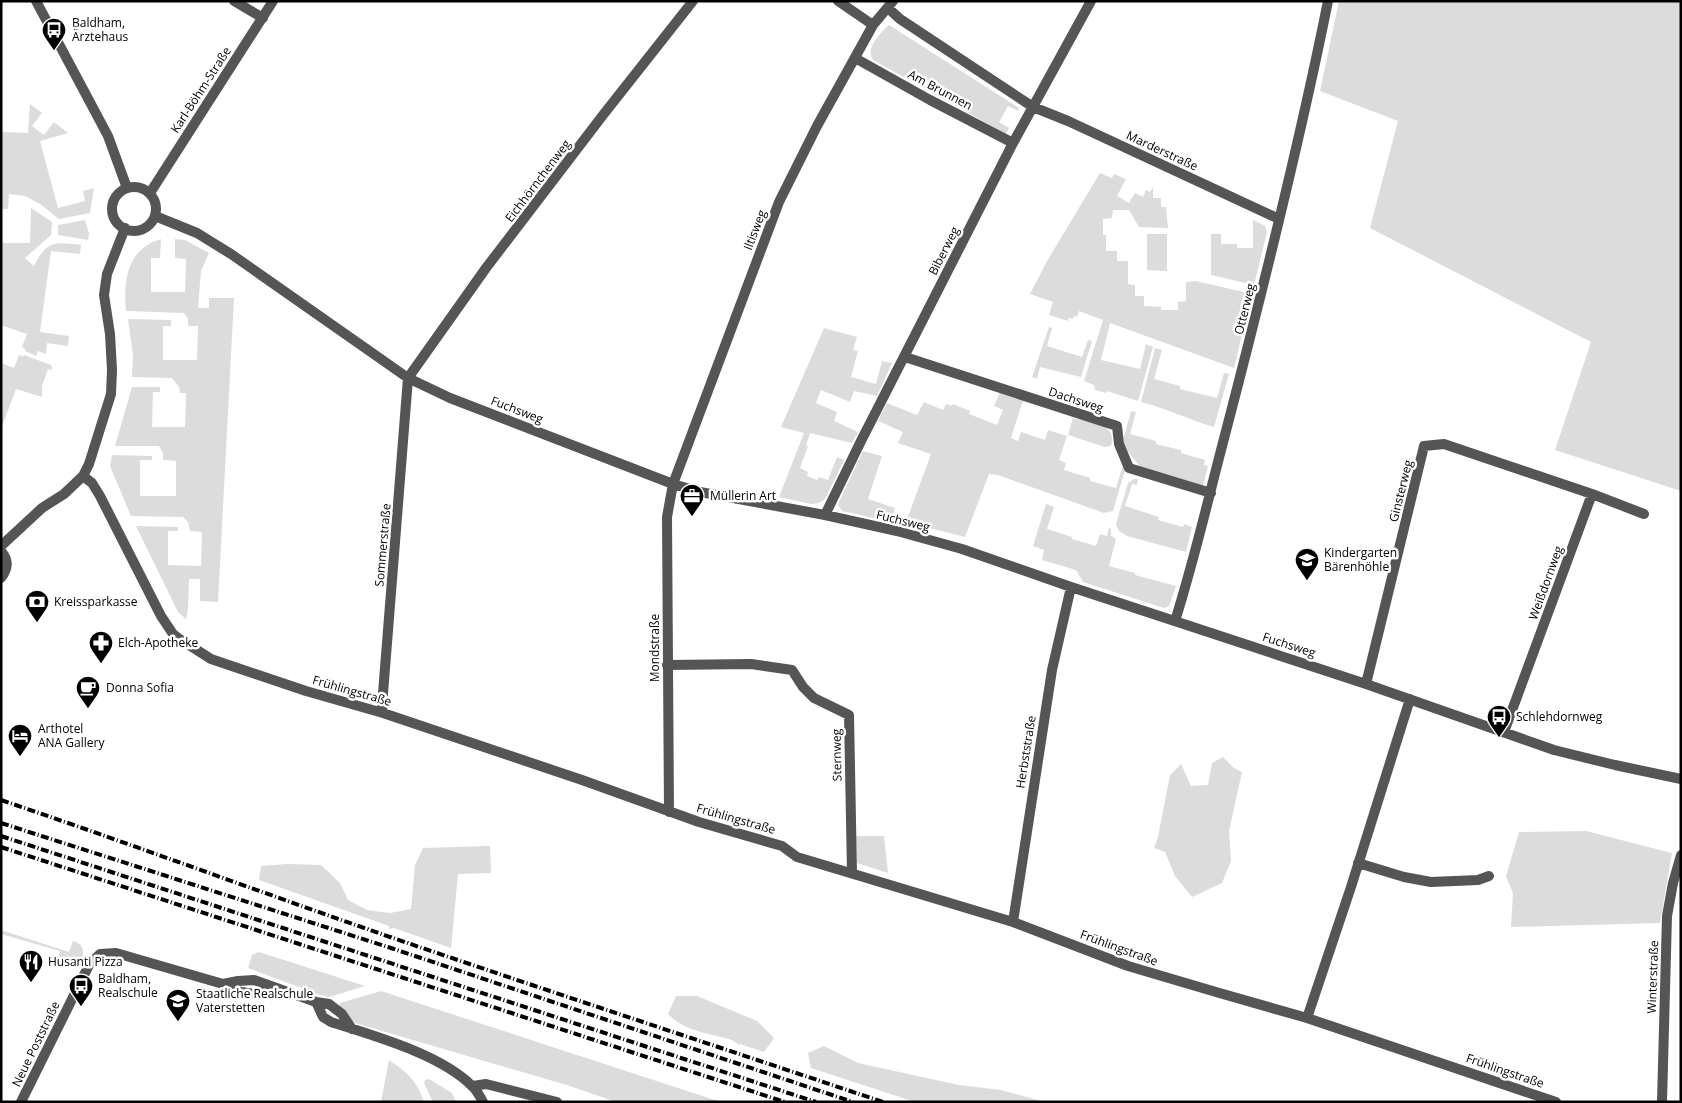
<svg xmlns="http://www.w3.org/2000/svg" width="1682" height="1103" viewBox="0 0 1682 1103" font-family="'Open Sans',sans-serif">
<rect width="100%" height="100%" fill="#fff"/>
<!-- green -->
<path fill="#dcdcdc" d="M 1339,1 L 1681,1 L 1681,491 L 1555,450 L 1591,342 L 1370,228 L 1398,121 L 1320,91 Z
M 889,25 L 1019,108 L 1018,111 L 1008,106 L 999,122 L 1009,128 L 1006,134 L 873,60 C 865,47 880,34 889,25 Z
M 30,104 L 42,113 L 32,126 L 44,135 L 54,122 L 68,133 L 40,141 L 58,208 L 85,201 L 83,191 L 94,188 L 90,213 L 59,219 L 40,204 L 25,196 L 9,194 L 8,209 L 1,209 L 1,132 L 28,133 Z
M 1100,173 L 1112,178 L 1114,174 L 1126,179 L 1117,196 L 1129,203 L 1135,193 L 1143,197 L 1146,190 L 1150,192 L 1153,187 L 1153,198 L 1161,198 L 1161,207 L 1166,207 L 1168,228 L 1139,227 L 1129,210 L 1113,210 L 1112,218 L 1103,219 L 1103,235 L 1106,235 L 1106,251 L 1117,251 L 1117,261 L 1128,261 L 1128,284 L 1135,285 L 1135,296 L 1144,296 L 1144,306 L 1161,307 L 1161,310 L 1178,310 L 1178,302 L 1186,301 L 1186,282 L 1196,281 L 1252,294 L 1234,368 L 1110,323 L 1101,360 L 1140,369 L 1146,344 L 1153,347 L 1138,401 L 1107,391 L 1106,393 L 1095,390 L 1094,385 L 1084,381 L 1103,320 L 1079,311 L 1077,317 L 1074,316 L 1073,319 L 1069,318 L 1068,321 L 1049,315 L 1053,302 L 1030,294 L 1047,261 Z
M 31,208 L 52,222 L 51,235 L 25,258 L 34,266 C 47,240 55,242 81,245 L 80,254 L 51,251 L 40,332 L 69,336 L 68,346 L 47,343 L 46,354 L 38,351 L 36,356 L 25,351 L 25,349 L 22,347 L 27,334 L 1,325 L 1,243 L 30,243 Z
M 85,220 L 89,233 L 88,240 L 58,235 L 58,225 Z
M 1253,220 L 1265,226 L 1267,232 L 1254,285 L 1211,275 L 1211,234 L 1221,234 L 1221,244 L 1237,244 L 1237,248 L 1253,248 Z
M 1147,234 L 1167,234 L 1167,271 L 1147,270 Z
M 161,239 L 160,258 L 151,258 L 151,292 L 185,292 L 186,259 L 175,258 L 175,239 L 185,240 L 209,253 L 201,271 L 198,308 L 209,308 L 209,298 L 234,298 L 218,602 L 200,601 L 200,579 L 189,579 L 188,609 L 186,619 L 178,612 L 136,526 L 178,527 L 178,531 L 168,531 L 168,565 L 201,566 L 202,532 L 190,531 L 188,522 L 183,517 L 131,516 L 110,466 L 112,455 L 152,456 L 152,460 L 140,460 L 140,496 L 176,496 L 176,461 L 163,460 L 163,453 L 159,446 L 115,446 L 132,387 L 160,387 L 160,392 L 153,392 L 152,427 L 185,427 L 186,393 L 180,393 L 179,387 L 172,378 L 132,377 L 133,356 L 128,319 L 171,320 L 171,326 L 163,326 L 163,360 L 197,360 L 198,326 L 188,326 L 188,318 L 184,313 L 126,311 C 123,280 127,249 161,239 Z
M 1049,327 L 1052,328 L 1047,346 L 1082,357 L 1088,340 L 1092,341 L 1081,377 L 1040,367 L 1037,379 L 1032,377 Z
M 824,328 L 857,337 L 853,350 L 858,351 L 851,377 L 876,384 L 882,361 L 892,363 L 877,396 L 854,391 L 850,402 L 821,390 L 816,403 L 837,412 L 834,421 L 858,432 L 852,443 L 810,433 L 806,445 L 808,446 L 800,468 L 808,472 L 807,476 L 817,480 L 819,477 L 828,480 L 837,457 L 844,460 L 825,499 L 819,503 L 811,504 L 779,497 L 804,433 L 781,427 Z
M 1155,348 L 1162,350 L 1154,379 L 1180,386 L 1180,389 L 1217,398 L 1224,373 L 1229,374 L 1214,427 C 1189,420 1166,408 1141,402 Z
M 19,355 L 23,357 L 24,355 L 51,365 L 52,368 L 52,370 L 48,369 L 42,386 L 42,397 L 16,389 L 1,429 L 1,363 L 14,368 Z
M 1000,392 L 1023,400 L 1011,438 L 1018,441 L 1021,432 L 1045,440 L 1048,430 L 1067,436 L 1059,460 L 1066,463 L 1064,470 L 1090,478 L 1090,481 L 1116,488 L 1123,465 L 1125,470 L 1113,511 L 1104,513 L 998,475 L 989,474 L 965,537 L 906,522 L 931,454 L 898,443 L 903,432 L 878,421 L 887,403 L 917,415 L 924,402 L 943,410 L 946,404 L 952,406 L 953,404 L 970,411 L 969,414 L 997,425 L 1003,410 L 994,406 Z
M 1131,411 L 1136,412 L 1130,434 L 1156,441 L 1156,444 L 1181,450 L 1181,453 L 1205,460 L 1204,465 L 1208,466 L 1203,486 L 1141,468 L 1122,444 Z
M 1073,418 C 1090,422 1118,423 1111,446 L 1105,447 L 1068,435 Z
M 863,451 L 882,456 L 868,499 L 895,508 L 891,522 L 842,511 L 838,505 L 839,502 Z
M 1134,479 L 1138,479 L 1137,485 L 1132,484 L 1125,506 L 1159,517 L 1158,520 L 1183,527 L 1184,524 L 1192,527 L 1186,552 L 1127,536 L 1119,531 L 1116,524 L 1128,483 Z
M 1046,504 L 1054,507 L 1047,529 L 1072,537 L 1072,539 L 1096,546 L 1100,534 L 1107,536 L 1109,528 L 1111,529 L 1111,536 L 1116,539 L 1109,566 L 1135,573 L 1135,575 L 1176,586 L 1169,606 L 1164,608 L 1083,582 L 1076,570 L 1042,560 L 1044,550 L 1033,546 Z
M 1223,757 L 1234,768 L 1242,772 L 1229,831 L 1231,861 L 1222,883 L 1192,897 L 1175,876 L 1165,852 L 1154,848 L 1158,837 L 1170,775 L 1181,764 L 1191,786 L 1208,785 L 1212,763 Z
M 1586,831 L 1672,853 L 1660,923 L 1511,927 L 1513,893 L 1506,876 L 1519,832 Z
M 856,836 L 884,836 L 888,873 L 857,863 Z
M 490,846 L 491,873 L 458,874 L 451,948 L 394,928 L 389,929 L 389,926 L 259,880 L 261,866 L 287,864 L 321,865 L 340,883 L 348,900 L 367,910 L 390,913 L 411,909 L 415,865 L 423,848 Z
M 1,930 L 69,952 L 73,941 C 81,943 84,948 83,956 C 75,964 67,965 57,963 L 60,951 L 1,934 Z
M 259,952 L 365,986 L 329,997 L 317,994 L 248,968 L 252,955 Z
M 381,991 L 721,1102 L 616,1102 L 570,1086 L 355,1023 L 340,1009 L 340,1003 Z
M 676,996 L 697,996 L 757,1021 L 774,1038 L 764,1052 L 740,1044 L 739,1045 L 732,1040 C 711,1033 684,1032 668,1014 Z
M 824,1046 L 858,1063 L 959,1085 L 1001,1090 L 1045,1102 L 915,1102 L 811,1068 L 808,1053 Z
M 389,1060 C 407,1072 417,1081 424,1102 L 381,1102 Z
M 429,1079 L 452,1093 L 456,1102 L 433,1102 L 424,1083 L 425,1080 Z"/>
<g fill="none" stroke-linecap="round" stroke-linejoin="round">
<!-- minor -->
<path stroke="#555" stroke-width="10" d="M 36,1 L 108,136 L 127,188
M 234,1 L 263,18
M 838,1 L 873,25
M 888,8 L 900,19 L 1033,107 L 1068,121 L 1279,219
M 855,58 L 930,100 L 1013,143
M 155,216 L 197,233 L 231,254 L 408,378 L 450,398 L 673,484 L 700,492 L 825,515 L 897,531 L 962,549 L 1071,587 L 1366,684 L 1554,750 L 1615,765 L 1681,779
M 905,357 L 1117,426 L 1119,444 L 1129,468 L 1211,493
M 83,476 L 92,483 L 100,496 L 161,616 L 173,634 L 178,638 L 211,659 L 306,691 L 383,713 L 582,780 L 699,822 L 782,846 L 797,857 L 1013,922 L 1128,966 L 1216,992 L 1307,1018 L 1556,1102
M 825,515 L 861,441 L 1013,143 L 1091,1
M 1175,621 C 1195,558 1209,495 1226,431 C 1263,289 1299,146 1328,1
M 667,665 L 751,664 L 792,670 L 803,687 L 814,698 L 849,715 L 852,873
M 1366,684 L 1424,446 L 1444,444 L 1592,494 L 1644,514
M 383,713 L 382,706 L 408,378 L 486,268 L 603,115 L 693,1
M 1504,732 L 1592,494
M 669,812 L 667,517 L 673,484 L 779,202 L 817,126 L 873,25 L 893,1
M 1358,863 L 1404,877 L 1431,882 L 1478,880 L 1489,876
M 1013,922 L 1052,670 L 1071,587
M 223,984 L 238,981 L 254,980 L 316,1002 L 329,1004 L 342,1014 L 352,1029
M 316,1002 L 323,1017 L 331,1022 C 374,1036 440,1054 472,1086 C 477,1090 480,1097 483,1102
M 1307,1018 L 1351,887 L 1410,699
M 473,1086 L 486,1084 L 557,1102
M 21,1102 L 89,965 L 100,954 L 116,953 L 223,984 L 241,992 L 255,994 L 285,991
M 1662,1102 L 1667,916 L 1673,883 L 1681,855"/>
<!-- tertiary -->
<path stroke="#555" stroke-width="10" d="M112 209a22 22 0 1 1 44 0a22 22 0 1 1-44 0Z
M 150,193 L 273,1
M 1,546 L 42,508 L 64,494 L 83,476 L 89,464 L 111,394 L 112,370 L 110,334 L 104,295 L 107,274 L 125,228
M 1,551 C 9,560 8,569 1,578"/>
<!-- rail -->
<path stroke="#000" stroke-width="4" stroke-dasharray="8 2.5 1 2.5" stroke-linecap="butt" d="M 1,800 C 131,844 260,892 390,937 C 554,993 719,1047 883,1102
M 1,823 L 391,948 L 853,1102
M 1,836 L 816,1102
M 1,847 L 785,1102"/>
</g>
<!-- icons -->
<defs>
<symbol id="bus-pin" viewBox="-11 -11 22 30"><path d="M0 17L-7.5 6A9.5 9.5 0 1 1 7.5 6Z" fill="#000" stroke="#fff"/><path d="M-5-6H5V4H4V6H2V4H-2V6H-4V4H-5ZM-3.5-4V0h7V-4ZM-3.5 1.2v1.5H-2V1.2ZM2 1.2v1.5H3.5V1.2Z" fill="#fff"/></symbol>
<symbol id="office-pin" viewBox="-11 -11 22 30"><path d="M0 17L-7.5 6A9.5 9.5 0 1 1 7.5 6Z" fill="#000" stroke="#fff"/><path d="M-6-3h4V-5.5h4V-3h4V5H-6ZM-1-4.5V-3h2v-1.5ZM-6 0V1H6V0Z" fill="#fff"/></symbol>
<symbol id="school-pin" viewBox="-11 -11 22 30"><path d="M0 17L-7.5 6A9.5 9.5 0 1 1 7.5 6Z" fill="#000" stroke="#fff"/><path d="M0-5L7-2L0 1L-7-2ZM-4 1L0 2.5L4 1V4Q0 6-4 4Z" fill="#fff"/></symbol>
<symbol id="bank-pin" viewBox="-11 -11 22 30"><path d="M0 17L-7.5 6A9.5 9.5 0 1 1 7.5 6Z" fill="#000" stroke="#fff"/><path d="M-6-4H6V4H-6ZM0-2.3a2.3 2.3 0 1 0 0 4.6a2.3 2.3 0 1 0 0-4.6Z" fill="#fff"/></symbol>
<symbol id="pharmacy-pin" viewBox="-11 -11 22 30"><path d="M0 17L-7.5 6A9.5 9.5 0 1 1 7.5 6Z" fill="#000" stroke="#fff"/><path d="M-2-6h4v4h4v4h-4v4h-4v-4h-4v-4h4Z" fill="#fff"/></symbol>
<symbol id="cafe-pin" viewBox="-11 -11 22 30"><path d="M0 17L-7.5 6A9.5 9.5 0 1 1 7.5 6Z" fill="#000" stroke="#fff"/><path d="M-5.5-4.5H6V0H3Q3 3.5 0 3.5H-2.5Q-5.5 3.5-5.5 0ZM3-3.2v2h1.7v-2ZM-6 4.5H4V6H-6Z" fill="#fff"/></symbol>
<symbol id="hotel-pin" viewBox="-11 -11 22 30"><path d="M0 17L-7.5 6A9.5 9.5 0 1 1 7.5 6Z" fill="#000" stroke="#fff"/><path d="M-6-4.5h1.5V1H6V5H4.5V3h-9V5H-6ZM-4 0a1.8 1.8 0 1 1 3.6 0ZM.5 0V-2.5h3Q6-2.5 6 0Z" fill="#fff"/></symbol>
<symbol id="restaurant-pin" viewBox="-11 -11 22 30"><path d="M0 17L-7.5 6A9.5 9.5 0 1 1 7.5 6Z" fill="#000" stroke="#fff"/><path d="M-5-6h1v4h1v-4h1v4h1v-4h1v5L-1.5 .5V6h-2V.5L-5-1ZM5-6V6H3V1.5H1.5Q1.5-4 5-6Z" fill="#fff"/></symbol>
</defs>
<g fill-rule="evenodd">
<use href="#bus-pin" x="40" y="16" width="28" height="38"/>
<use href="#office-pin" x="678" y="482" width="28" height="38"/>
<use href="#school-pin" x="1293" y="546" width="28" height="38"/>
<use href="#bank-pin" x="23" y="588" width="28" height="38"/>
<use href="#pharmacy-pin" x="87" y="629" width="28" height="38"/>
<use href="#cafe-pin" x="74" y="674" width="28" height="38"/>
<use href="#bus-pin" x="1485" y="703" width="28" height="38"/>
<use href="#hotel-pin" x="6" y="722" width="28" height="38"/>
<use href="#restaurant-pin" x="17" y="948" width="28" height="38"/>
<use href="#bus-pin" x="67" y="972" width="28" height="38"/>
<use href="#school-pin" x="164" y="987" width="28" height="38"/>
</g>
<g text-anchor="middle" stroke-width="5" stroke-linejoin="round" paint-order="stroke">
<!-- poi labels -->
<g font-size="12" fill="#000" stroke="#fff" text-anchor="start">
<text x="72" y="27">Baldham,<tspan x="72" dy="14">Ärztehaus</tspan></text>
<text x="710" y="500">Müllerin Art</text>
<text x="1324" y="557">Kindergarten<tspan x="1324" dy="14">Bärenhöhle</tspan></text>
<text x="54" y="606">Kreissparkasse</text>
<text x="118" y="647">Elch-Apotheke</text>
<text x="106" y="692">Donna Sofia</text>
<text x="1516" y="721">Schlehdornweg</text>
<text x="38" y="733">Arthotel<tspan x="38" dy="14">ANA Gallery</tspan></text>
<text x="48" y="966">Husanti Pizza</text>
<text x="98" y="983">Baldham,<tspan x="98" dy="14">Realschule</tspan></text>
<text x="196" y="998">Staatliche Realschule<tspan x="196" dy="14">Vaterstetten</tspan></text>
</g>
<!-- street labels -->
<g font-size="12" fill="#000" stroke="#fff">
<text transform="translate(201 90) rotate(-57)" y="4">Karl-Böhm-Straße</text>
<text transform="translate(940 90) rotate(28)" y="4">Am Brunnen</text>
<text transform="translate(1162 151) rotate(25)" y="4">Marderstraße</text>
<text transform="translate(538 181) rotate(-53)" y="4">Eichhörnchenweg</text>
<text transform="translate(755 230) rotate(-69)" y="4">Iltisweg</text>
<text transform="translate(944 251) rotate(-63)" y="4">Biberweg</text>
<text transform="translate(1245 309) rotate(-76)" y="4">Otterweg</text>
<text transform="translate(1076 400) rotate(18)" y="4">Dachsweg</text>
<text transform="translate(517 410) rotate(21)" y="4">Fuchsweg</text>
<text transform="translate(1401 491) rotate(-76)" y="4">Ginsterweg</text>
<text transform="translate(903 521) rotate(14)" y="4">Fuchsweg</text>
<text transform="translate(383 545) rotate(-85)" y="4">Sommerstraße</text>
<text transform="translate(1546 583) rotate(-70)" y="4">Weißdornweg</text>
<text transform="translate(1289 645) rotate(18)" y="4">Fuchsweg</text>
<text transform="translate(655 648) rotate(-90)" y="4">Mondstraße</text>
<text transform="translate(352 691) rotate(16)" y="4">Frühlingstraße</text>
<text transform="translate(1026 752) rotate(-81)" y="4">Herbststraße</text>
<text transform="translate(837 755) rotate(-91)" y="4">Sternweg</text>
<text transform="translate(736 819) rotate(16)" y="4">Frühlingstraße</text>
<text transform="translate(1119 948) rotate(20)" y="4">Frühlingstraße</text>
<text transform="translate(1653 977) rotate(-88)" y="4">Winterstraße</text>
<text transform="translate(36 1044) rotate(-64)" y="4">Neue Poststraße</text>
<text transform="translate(1505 1071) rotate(19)" y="4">Frühlingstraße</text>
</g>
</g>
<!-- border -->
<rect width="1682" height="1103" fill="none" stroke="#000000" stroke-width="5"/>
</svg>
